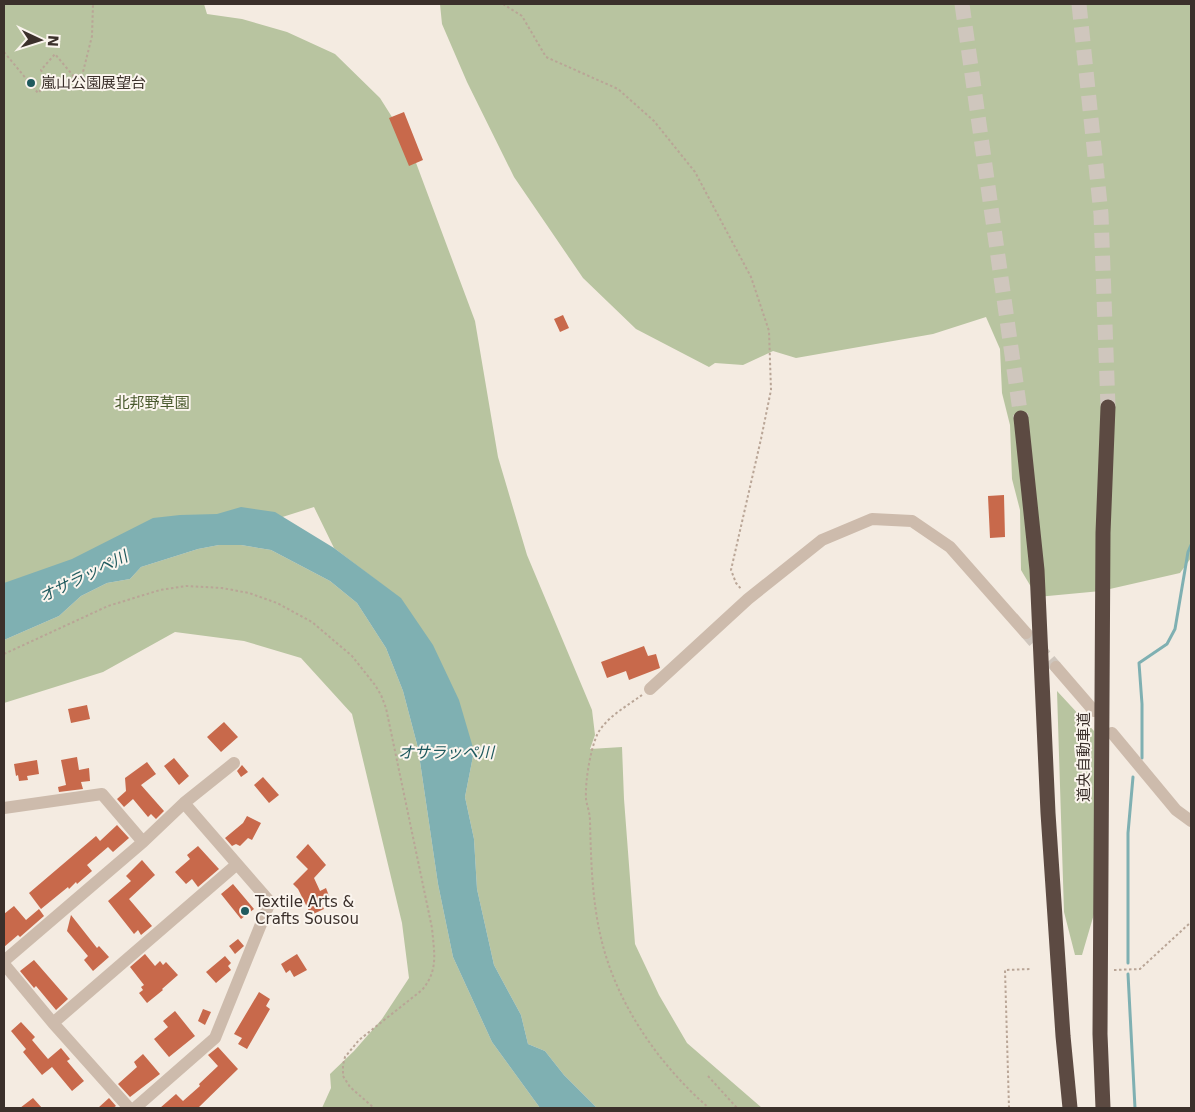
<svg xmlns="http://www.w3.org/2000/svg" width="1195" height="1112" viewBox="0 0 1195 1112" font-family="'DejaVu Sans','Noto Sans JP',sans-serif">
<rect width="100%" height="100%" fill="#f4ebe1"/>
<!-- green -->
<path fill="#b8c4a0" d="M 4,4 L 204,4 L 207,14 L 242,19 L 287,32 L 335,54 L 380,98 L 409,144 L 475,321 L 498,457 L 527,555 L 592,710 L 595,735 L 590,749 L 622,747 L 624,799 L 635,944 L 659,995 L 687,1043 L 762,1108 L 597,1108 L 564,1075 L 545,1051 L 528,1044 L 521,1015 L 494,965 L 477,889 L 474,839 L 465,797 L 474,751 L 401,599 L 334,548 L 314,507 L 4,605 Z
M 440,4 L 1191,4 L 1191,558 L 1180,573 L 1101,591 L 1037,597 L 1021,570 L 1020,510 L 1012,479 L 1010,425 L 1002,393 L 1000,349 L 986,317 L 933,334 L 796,358 L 773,351 L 743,365 L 715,363 L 709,367 L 636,329 L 583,278 L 514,177 L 467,82 L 442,24 Z
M 219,545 L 241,545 L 271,550 L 330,581 L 357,603 L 386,648 L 403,691 L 418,748 L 438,884 L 453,957 L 492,1042 L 540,1108 L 322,1108 L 331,1088 L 330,1074 L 354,1051 L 382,1019 L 409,978 L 402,923 L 352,714 L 301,658 L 244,641 L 175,632 L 103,672 L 4,703 L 4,640 L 59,616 L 81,596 L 107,583 L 130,579 L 141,567 L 198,549 Z
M 1057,691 L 1094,731 L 1094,914 L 1082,955 L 1075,955 L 1064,912 Z"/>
<!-- water -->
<path fill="#7fb0b2" d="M 241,507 L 275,512 L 334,548 L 401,598 L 433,645 L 459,700 L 474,751 L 465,797 L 474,839 L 477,889 L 494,965 L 521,1015 L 528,1044 L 545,1051 L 564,1075 L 597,1108 L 540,1108 L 492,1042 L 453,957 L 438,884 L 418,748 L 403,691 L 386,648 L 357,603 L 330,581 L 271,550 L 241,545 L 219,545 L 198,549 L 141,567 L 130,579 L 107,583 L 81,596 L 59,616 L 4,640 L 4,583 L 72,559 L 153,518 L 180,515 L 217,514 Z"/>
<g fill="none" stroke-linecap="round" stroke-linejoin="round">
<!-- stream -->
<path stroke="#7fb0b2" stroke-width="3" d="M 1142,758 L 1142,704 L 1139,663 L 1167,644 L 1175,629 L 1188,552 L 1191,545
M 1128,963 L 1128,833 L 1133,777
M 1128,974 L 1135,1108"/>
</g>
<!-- building -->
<path fill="#c8694b" d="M 404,112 L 423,160 L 409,166 L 389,118 Z
M 563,315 L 569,328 L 560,332 L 554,319 Z
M 1004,495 L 1005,537 L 990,538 L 988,496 Z
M 644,646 L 648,656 L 656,654 L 660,668 L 629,680 L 626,671 L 607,678 L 601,662 Z
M 87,705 L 90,719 L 71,723 L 68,709 Z
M 224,722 L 238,737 L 221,752 L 207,737 Z
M 77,757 L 79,770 L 89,768 L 90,781 L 81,782 L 83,789 L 59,792 L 58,787 L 66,785 L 61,760 Z
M 174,758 L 189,776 L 179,785 L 164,766 Z
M 37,760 L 39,774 L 27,776 L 28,780 L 19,781 L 18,775 L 16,776 L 14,764 Z
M 147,762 L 156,774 L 141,785 L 164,811 L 156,819 L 151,814 L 148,817 L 133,799 L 124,807 L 117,799 L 126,791 L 125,778 Z
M 242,765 L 248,772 L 241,777 L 237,771 Z
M 263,777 L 279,795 L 269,803 L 254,785 Z
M 247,816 L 261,823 L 252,840 L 248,838 L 240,846 L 236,844 L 232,846 L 225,838 L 243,823 Z
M 117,825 L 129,838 L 113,852 L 108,847 L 87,865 L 92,871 L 77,884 L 76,882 L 69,889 L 68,887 L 41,909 L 29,893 L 96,836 L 100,841 Z
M 308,844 L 326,865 L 314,878 L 320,891 L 326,888 L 329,896 L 320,901 L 324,909 L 311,915 L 298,889 L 293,884 L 308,869 L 296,857 Z
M 198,846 L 219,869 L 198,887 L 192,879 L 186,884 L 175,872 L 190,859 L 187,855 Z
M 142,860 L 155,875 L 129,899 L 152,926 L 141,935 L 138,930 L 134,934 L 108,901 L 131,881 L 126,876 Z
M 233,884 L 254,909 L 241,919 L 221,894 Z
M 14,906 L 26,920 L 39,909 L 44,916 L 20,937 L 18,935 L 4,947 L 4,914 Z
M 71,915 L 97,948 L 99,946 L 109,957 L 93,971 L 84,960 L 88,956 L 67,931 Z
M 238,939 L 244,946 L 235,954 L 229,946 Z
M 145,954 L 155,966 L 160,961 L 163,965 L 166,962 L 178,975 L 162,989 L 163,990 L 147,1003 L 139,993 L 143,990 L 141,987 L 144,985 L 130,967 Z
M 297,954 L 307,970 L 294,977 L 290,970 L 286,973 L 281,964 Z
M 225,956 L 231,963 L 228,966 L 231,970 L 216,983 L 206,972 Z
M 34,960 L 68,999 L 56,1010 L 36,986 L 34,988 L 20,971 Z
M 259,992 L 270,999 L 266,1006 L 270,1009 L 247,1049 L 238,1044 L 242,1038 L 234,1034 Z
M 203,1009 L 211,1012 L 205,1025 L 198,1021 Z
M 175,1011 L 195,1036 L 169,1057 L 154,1039 L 168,1027 L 163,1021 Z
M 21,1022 L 35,1037 L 32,1040 L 48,1059 L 61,1048 L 70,1059 L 67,1061 L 84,1081 L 72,1091 L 52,1067 L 42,1075 L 23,1052 L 26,1049 L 11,1031 Z
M 218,1047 L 238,1069 L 198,1108 L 160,1108 L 176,1094 L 183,1101 L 200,1086 L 199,1084 L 218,1066 L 208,1055 Z
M 143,1054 L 160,1074 L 130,1097 L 118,1084 L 137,1067 L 134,1062 Z
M 33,1098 L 42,1108 L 20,1108 Z
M 109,1098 L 116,1106 L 113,1108 L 98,1108 Z"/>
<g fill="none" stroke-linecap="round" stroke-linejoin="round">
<!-- minor-tunnel -->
<path stroke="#cfc6bd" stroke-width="12" stroke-dasharray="12 6" stroke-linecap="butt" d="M 1026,633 L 1056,667"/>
<!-- highway-tunnel -->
<path stroke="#cfc6bd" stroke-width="15" stroke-dasharray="15 8" stroke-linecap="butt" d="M 962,4 L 1021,418
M 1079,4 L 1101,214 L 1108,407"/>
<!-- path -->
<path stroke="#b9a596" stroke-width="2" stroke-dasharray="2.5 2.5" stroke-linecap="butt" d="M 503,4 L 522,16 L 546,57 L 618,89 L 654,121 L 695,172 L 751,277 L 769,331 L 771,390 L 761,439 L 731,570 L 736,583 L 742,590
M 4,52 L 38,93 L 48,82 L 41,70 L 55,54 L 80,84 L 92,36 L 93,4
M 4,654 L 108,606 L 160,590 L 186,586 L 222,588 L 249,593 L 277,603 L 312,622 L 352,656 L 375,685 L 381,695 L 386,708 L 432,928 C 434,952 439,970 422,990 L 359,1040 L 345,1057 L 343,1065 L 343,1076 L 350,1087 L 374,1108
M 642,695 C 627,706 605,718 597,735 C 590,751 585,782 586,799 C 587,806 590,813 590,821 C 591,860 592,900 601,938 C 616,1003 659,1065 709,1108
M 1114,970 L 1140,969 L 1191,922
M 708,1076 L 737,1108
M 1009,1108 L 1005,970 L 1031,969"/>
<!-- minor -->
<path stroke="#cdbbac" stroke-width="12" d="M 1056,667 L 1094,711
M 650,689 L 748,599 L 822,540 L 872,519 L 912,521 L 950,547 L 1026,633
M 1112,733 L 1176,810 L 1191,821
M 4,808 L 102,794 L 143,842
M 4,961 L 143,842 L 184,803 L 234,763
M 4,964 L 53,1023 L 129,1108
M 53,1023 L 236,865
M 135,1108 L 215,1038 L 270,902 L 184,803"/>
<!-- highway -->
<path stroke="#5c4a42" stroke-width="15" d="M 1021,418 L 1037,570 L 1048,813 L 1063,1036 L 1070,1108
M 1103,1108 L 1100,1034 L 1103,533 L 1108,407"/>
</g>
<!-- markers -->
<g fill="#1f5a5e" stroke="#fbf5ee" stroke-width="2">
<circle cx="31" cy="83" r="5"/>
<circle cx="245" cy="911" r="5"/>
</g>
<g text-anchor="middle" stroke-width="4" stroke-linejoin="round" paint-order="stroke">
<!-- poi labels -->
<g font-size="15" fill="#3b302b" stroke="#fbf5ee" text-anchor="start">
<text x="41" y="88">嵐山公園展望台</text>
<text x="255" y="907">Textile Arts &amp;<tspan x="255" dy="17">Crafts Sousou</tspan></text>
</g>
<!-- park labels -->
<g font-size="15" fill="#4a5a2e" stroke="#fbf5ee">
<text x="152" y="408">北邦野草園</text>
</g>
<!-- street labels -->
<g font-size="15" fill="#3b302b" stroke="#fbf5ee">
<text transform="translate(1084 757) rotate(-90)" y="5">道央自動車道</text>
</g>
<!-- water labels -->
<g font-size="16" font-style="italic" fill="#1f5a5e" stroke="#fbf5ee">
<text transform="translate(83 576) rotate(-26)" y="6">オサラッペ川</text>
<text x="446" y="758">オサラッペ川</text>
</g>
</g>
<!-- border -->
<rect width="1195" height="1112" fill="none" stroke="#3b302b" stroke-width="10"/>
<!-- north arrow -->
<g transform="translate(40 40) rotate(94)" stroke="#fbf5ee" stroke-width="4" paint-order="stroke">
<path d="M0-4L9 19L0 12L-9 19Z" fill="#3b302b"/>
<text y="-8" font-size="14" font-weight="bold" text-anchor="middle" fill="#3b302b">N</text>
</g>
</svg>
